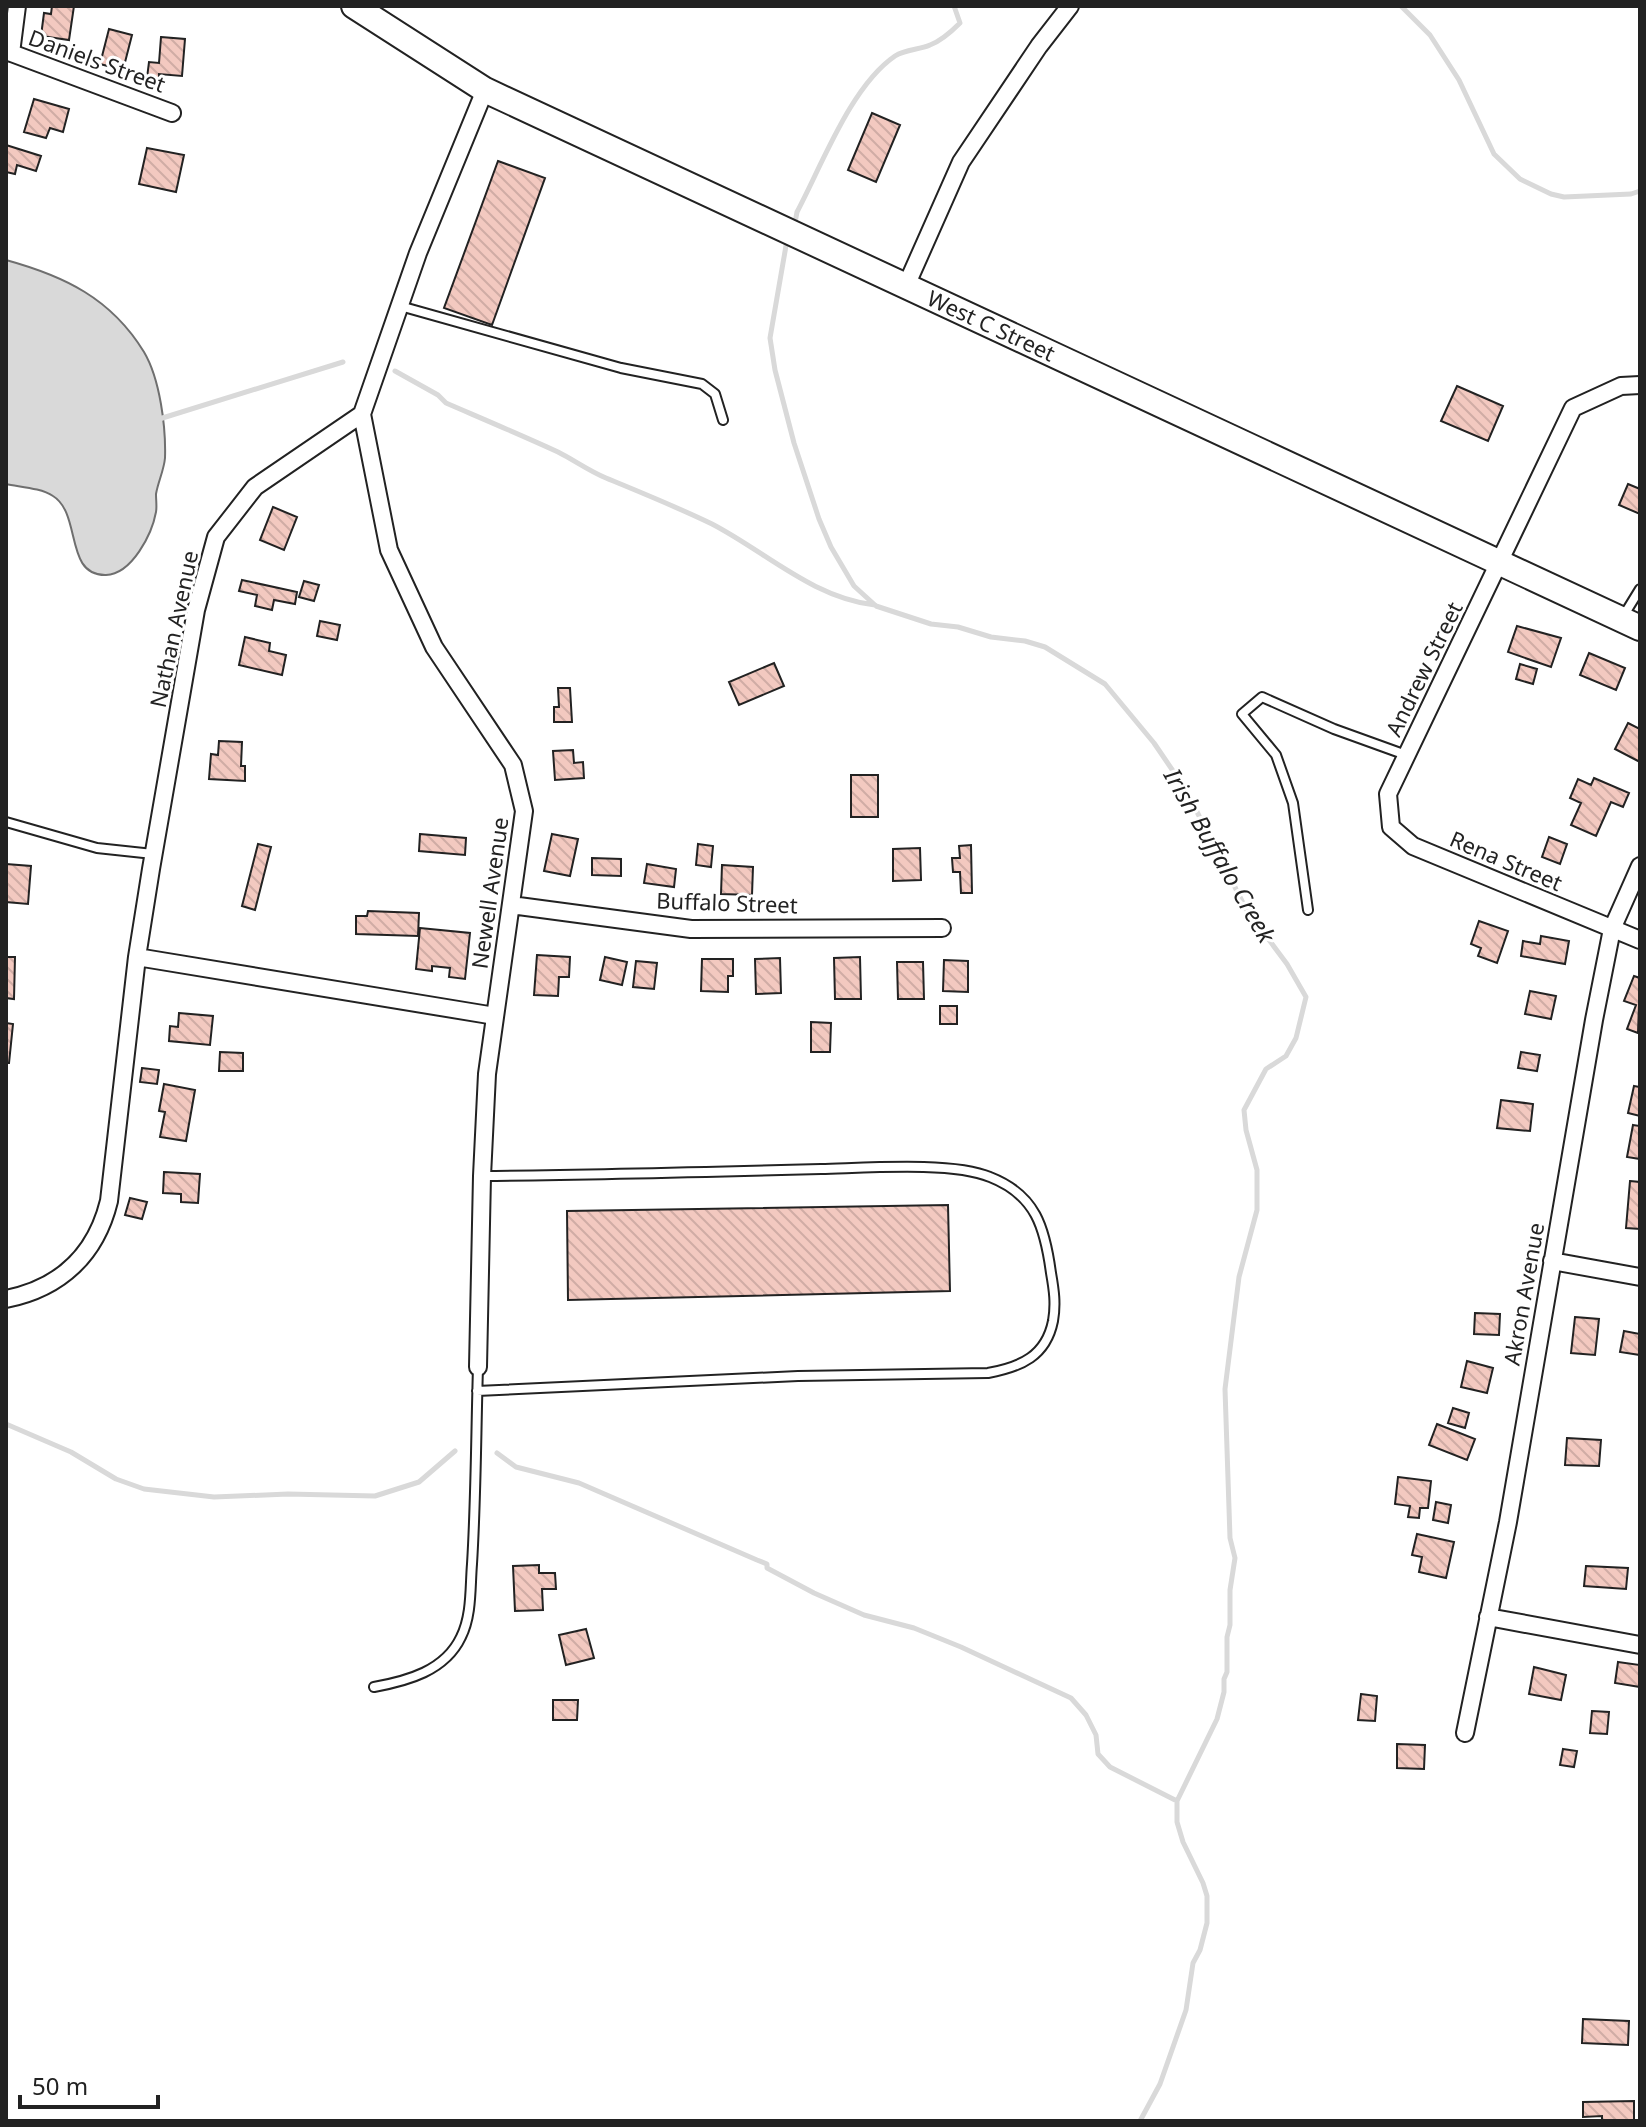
<svg xmlns="http://www.w3.org/2000/svg" width="1646" height="2127" viewBox="0 0 1646 2127" font-family="'Noto Sans',sans-serif">
<defs>
<pattern id="building-back-hatch" width="6" height="6" patternUnits="userSpaceOnUse" patternTransform="scale(2)"><rect width="6" height="6" fill="#f3c9c0"/><path d="M-1 5l2 2M0 0l6 6M5-1l2 2" fill="none" stroke="#d0aca5"/></pattern>
</defs>
<rect width="100%" height="100%" fill="#fff"/>
<!-- water -->
<path fill="#d9d9d9" stroke="#6f6f6f" stroke-width="2" d="M 6,260 C 64,276 111,298 144,352 C 160,379 166,427 165,458 C 164,470 158,482 156,494 C 156,500 157,507 156,512 C 152,534 132,574 106,575 C 64,576 82,514 53,496 C 41,488 20,487 6,484 Z"/>
<g fill="none" stroke-linecap="round" stroke-linejoin="round">
<!-- stream -->
<path stroke="#d9d9d9" stroke-width="5" d="M 1401,6 L 1430,35 L 1459,80 L 1494,154 L 1520,179 L 1551,194 L 1564,197 L 1631,194 L 1640,191
M 794,228 L 797,212 C 822,165 851,86 895,56 C 906,49 919,50 930,45 C 941,41 952,31 960,23 L 954,6
M 787,240 L 770,338 L 775,370 L 794,443 L 819,519 L 831,547 L 854,586 L 876,606 L 931,624 L 958,627 L 991,637 L 1025,641 L 1045,647 L 1105,684 L 1154,743 L 1186,790 L 1246,909 L 1287,964 L 1306,997 L 1296,1038 L 1286,1056 L 1266,1069 L 1244,1110 L 1246,1130 L 1257,1170 L 1257,1210 L 1239,1277 L 1225,1389 L 1230,1538 L 1235,1558 L 1230,1590 L 1230,1625 L 1227,1637 L 1227,1672 L 1224,1679 L 1224,1692 L 1217,1719 L 1177,1801 L 1177,1822 L 1183,1842 L 1203,1883 L 1207,1896 L 1207,1923 L 1200,1950 L 1193,1963 L 1186,2010 L 1160,2084 L 1140,2121
M 395,371 L 438,395 L 446,403 C 483,419 521,435 558,452 C 574,460 589,471 606,478 C 642,493 677,507 712,524 C 766,552 813,598 875,605
M 156,420 L 343,362
M 6,1424 L 71,1452 L 116,1479 L 144,1489 L 214,1497 L 288,1494 L 375,1496 L 419,1482 L 455,1451
M 497,1453 L 516,1467 L 579,1483 L 757,1560 L 767,1564 L 767,1568 L 814,1593 L 864,1615 L 914,1628 L 961,1647 L 1071,1698 L 1086,1715 L 1096,1735 L 1098,1754 L 1110,1767 L 1177,1801"/>
</g>
<!-- building -->
<path fill="url(#building-back-hatch)" stroke="#222" stroke-width="2" d="M 52,6 L 74,6 L 69,40 L 41,36 L 44,13 L 51,14 Z
M 109,29 L 132,35 L 123,70 L 100,64 Z
M 161,37 L 185,39 L 182,76 L 159,74 L 159,79 L 147,78 L 149,62 L 159,63 Z
M 34,99 L 69,109 L 63,132 L 50,128 L 46,138 L 24,132 Z
M 872,113 L 900,125 L 876,182 L 848,170 Z
M 6,145 L 41,156 L 36,171 L 17,165 L 15,174 L 6,172 Z
M 147,148 L 184,155 L 176,192 L 139,184 Z
M 498,161 L 545,178 L 492,325 L 444,308 Z
M 1457,386 L 1503,406 L 1488,441 L 1441,421 Z
M 1628,484 L 1640,489 L 1640,514 L 1619,505 Z
M 273,507 L 297,517 L 284,550 L 260,540 Z
M 242,580 L 297,592 L 295,604 L 274,600 L 272,610 L 255,606 L 257,595 L 239,591 Z
M 304,581 L 319,585 L 314,601 L 299,597 Z
M 320,621 L 340,625 L 337,640 L 317,636 Z
M 1517,626 L 1561,638 L 1551,667 L 1508,652 Z
M 245,637 L 270,643 L 269,651 L 286,655 L 282,675 L 239,665 Z
M 1589,653 L 1625,668 L 1616,690 L 1580,675 Z
M 774,663 L 784,686 L 739,705 L 729,682 Z
M 1520,664 L 1537,669 L 1533,684 L 1516,679 Z
M 558,688 L 570,688 L 572,722 L 554,722 L 554,707 L 559,707 Z
M 1628,723 L 1640,729 L 1640,762 L 1615,749 Z
M 219,741 L 242,742 L 241,766 L 245,766 L 245,781 L 209,779 L 211,754 L 218,755 Z
M 573,750 L 574,763 L 583,762 L 584,778 L 555,780 L 553,751 Z
M 851,775 L 878,775 L 878,817 L 851,817 Z
M 1594,778 L 1629,793 L 1623,807 L 1611,802 L 1596,836 L 1571,825 L 1581,803 L 1570,798 L 1578,779 L 1591,785 Z
M 420,834 L 466,838 L 465,855 L 419,851 Z
M 552,834 L 578,839 L 570,876 L 544,871 Z
M 1549,837 L 1567,844 L 1560,864 L 1542,857 Z
M 258,844 L 271,847 L 255,910 L 242,906 Z
M 698,844 L 713,846 L 711,867 L 696,865 Z
M 971,845 L 972,893 L 961,893 L 960,872 L 953,872 L 952,858 L 960,858 L 959,846 Z
M 920,848 L 921,880 L 893,881 L 893,849 Z
M 592,858 L 621,859 L 621,876 L 592,875 Z
M 6,864 L 31,866 L 28,904 L 6,902 Z
M 647,864 L 676,869 L 674,887 L 644,883 Z
M 722,865 L 753,867 L 752,895 L 721,894 Z
M 368,911 L 419,913 L 418,936 L 356,934 L 356,916 L 367,916 Z
M 1479,921 L 1508,931 L 1497,963 L 1478,956 L 1481,948 L 1471,944 Z
M 420,928 L 470,933 L 465,979 L 449,977 L 450,968 L 432,966 L 432,971 L 416,969 Z
M 1541,936 L 1569,941 L 1565,964 L 1521,956 L 1523,941 L 1540,944 Z
M 537,955 L 570,957 L 569,977 L 559,977 L 558,996 L 534,995 Z
M 6,957 L 15,957 L 14,999 L 6,998 Z
M 605,957 L 627,962 L 622,985 L 600,980 Z
M 860,957 L 861,999 L 835,999 L 834,958 Z
M 780,958 L 781,993 L 756,994 L 755,959 Z
M 702,959 L 733,959 L 733,976 L 728,976 L 728,992 L 701,991 Z
M 944,960 L 968,961 L 968,992 L 943,991 Z
M 636,961 L 657,963 L 654,989 L 633,987 Z
M 897,962 L 923,962 L 924,999 L 898,999 Z
M 1634,976 L 1640,978 L 1638,1033 L 1627,1029 L 1636,1005 L 1624,1001 Z
M 1530,991 L 1556,996 L 1551,1019 L 1525,1014 Z
M 940,1006 L 957,1006 L 957,1024 L 940,1024 Z
M 179,1013 L 213,1016 L 210,1045 L 169,1041 L 170,1026 L 178,1027 Z
M 811,1022 L 831,1023 L 830,1052 L 811,1052 Z
M 6,1023 L 13,1024 L 9,1063 L 6,1063 Z
M 220,1052 L 243,1053 L 243,1071 L 219,1071 Z
M 1521,1052 L 1540,1055 L 1537,1071 L 1518,1068 Z
M 142,1068 L 159,1070 L 157,1084 L 140,1082 Z
M 164,1084 L 195,1090 L 186,1141 L 160,1137 L 165,1112 L 159,1111 Z
M 1634,1086 L 1640,1087 L 1640,1116 L 1628,1113 Z
M 1501,1100 L 1533,1104 L 1530,1131 L 1497,1128 Z
M 1633,1125 L 1640,1126 L 1640,1159 L 1627,1157 Z
M 164,1172 L 200,1174 L 198,1203 L 181,1202 L 181,1194 L 163,1193 Z
M 1630,1181 L 1640,1182 L 1640,1229 L 1626,1228 Z
M 130,1198 L 147,1202 L 142,1219 L 125,1215 Z
M 948,1205 L 950,1291 L 568,1300 L 567,1211 Z
M 1475,1313 L 1500,1314 L 1499,1335 L 1474,1334 Z
M 1575,1317 L 1599,1319 L 1595,1355 L 1571,1353 Z
M 1624,1331 L 1640,1334 L 1640,1355 L 1620,1352 Z
M 1467,1361 L 1493,1368 L 1487,1393 L 1461,1387 Z
M 1453,1408 L 1469,1413 L 1465,1428 L 1448,1423 Z
M 1437,1424 L 1475,1439 L 1467,1460 L 1429,1445 Z
M 1567,1438 L 1601,1440 L 1599,1466 L 1565,1465 Z
M 1398,1477 L 1431,1481 L 1428,1508 L 1420,1508 L 1419,1518 L 1408,1517 L 1410,1506 L 1395,1504 Z
M 1436,1502 L 1451,1505 L 1448,1523 L 1433,1520 Z
M 1417,1534 L 1454,1542 L 1446,1578 L 1419,1572 L 1422,1557 L 1412,1555 Z
M 539,1565 L 539,1573 L 555,1573 L 556,1589 L 542,1589 L 543,1610 L 515,1611 L 513,1566 Z
M 1586,1566 L 1628,1568 L 1626,1589 L 1584,1586 Z
M 586,1629 L 594,1658 L 566,1665 L 559,1635 Z
M 1618,1662 L 1640,1665 L 1640,1687 L 1615,1683 Z
M 1534,1667 L 1566,1675 L 1561,1700 L 1529,1694 Z
M 1361,1694 L 1377,1696 L 1375,1721 L 1358,1720 Z
M 553,1700 L 578,1700 L 577,1720 L 553,1720 Z
M 1592,1711 L 1609,1712 L 1607,1734 L 1590,1733 Z
M 1397,1744 L 1425,1745 L 1424,1769 L 1397,1768 Z
M 1563,1749 L 1577,1751 L 1574,1767 L 1560,1765 Z
M 1583,2019 L 1629,2021 L 1628,2045 L 1582,2043 Z
M 1634,2101 L 1634,2121 L 1602,2121 L 1602,2116 L 1583,2117 L 1583,2102 Z"/>
<g fill="none" stroke-linecap="round" stroke-linejoin="round">
<defs>
<path id="lane" d="M 400,306 L 621,368 L 702,384 L 715,394 L 723,420
M 1624,615 L 1640,589
M 6,822 L 97,848 L 153,854
M 1308,910 L 1293,803 L 1276,755 L 1242,714 L 1262,697 L 1334,729 L 1406,755
M 477,1391 L 798,1376 L 988,1373 C 1021,1367 1046,1356 1053,1321 C 1056,1304 1054,1290 1051,1273 C 1045,1228 1036,1195 990,1177 C 953,1161 864,1168 821,1169 C 708,1172 595,1175 482,1176
M 374,1687 C 407,1681 445,1671 461,1637 C 472,1615 470,1588 472,1564 C 476,1499 476,1433 478,1367"/>
<path id="street" d="M 6,51 L 172,113
M 11,53 L 17,6
M 906,286 L 961,162 L 1039,46 L 1070,6
M 1640,385 L 1621,386 L 1573,408 L 1388,794 L 1391,827 L 1413,846 L 1640,940
M 362,414 L 389,550 L 434,647 L 513,765 L 524,811 L 487,1074 L 482,1176 L 478,1367
M 511,905 L 691,929 L 942,928
M 137,957 L 495,1016
M 1552,1261 L 1640,1277
M 6,1299 C 61,1288 96,1254 109,1201 L 137,957 L 151,869 L 196,610 L 216,537 L 255,487 L 362,414 L 418,253 L 485,90
M 1488,1617 L 1640,1645
M 1465,1733 L 1508,1522 L 1594,1020 L 1612,929 L 1640,866"/>
<g id="secondary">
<path id="s1" d="M 354,6 L 485,90 L 1640,628"/>
</g>
</defs>
<!-- lane casing -->
<use href="#lane" stroke="#222" stroke-width="12"/>
<!-- street casing -->
<use href="#street" stroke="#222" stroke-width="20"/>
<!-- secondary casing -->
<use href="#secondary" stroke="#222" stroke-width="28"/>
<!-- lane -->
<use href="#lane" stroke="#fff" stroke-width="8"/>
<!-- street -->
<use href="#street" stroke="#fff" stroke-width="16"/>
<!-- secondary -->
<use href="#secondary" stroke="#fff" stroke-width="24"/>
</g>
<g text-anchor="middle" stroke-width="6" stroke-linejoin="round" paint-order="stroke">
<!-- street labels -->
<g font-size="22" fill="#222" stroke="#fff">
<text transform="translate(97 61) rotate(20)" y="8">Daniels Street</text>
<text dy="8" stroke="none"><textPath href="#s1" startOffset="714">West C Street</textPath></text>
<text transform="translate(174 629) rotate(-78)" y="8">Nathan Avenue</text>
<text transform="translate(1424 669) rotate(-64)" y="8">Andrew Street</text>
<text transform="translate(1506 861) rotate(23)" y="8">Rena Street</text>
<text transform="translate(490 893) rotate(-82)" y="8">Newell Avenue</text>
<text transform="translate(727 903) rotate(2)" y="8">Buffalo Street</text>
<text transform="translate(1524 1294) rotate(-80)" y="8">Akron Avenue</text>
</g>
<!-- water labels -->
<g font-size="24" font-style="italic" fill="#222" stroke="#fff">
<text transform="translate(1219 856) rotate(60)" y="8">Irish Buffalo Creek</text>
</g>
</g>
<!-- border -->
<rect width="1646" height="2127" fill="none" stroke="#222222" stroke-width="16"/>
<!-- scale -->
<path d="M20 2095v12h138v-12" fill="none" stroke="#222222" stroke-width="4"/>
<text x="32" y="2095" font-size="24" fill="#222222" stroke="#ffffff" stroke-width="6" paint-order="stroke">50 m</text>
</svg>
